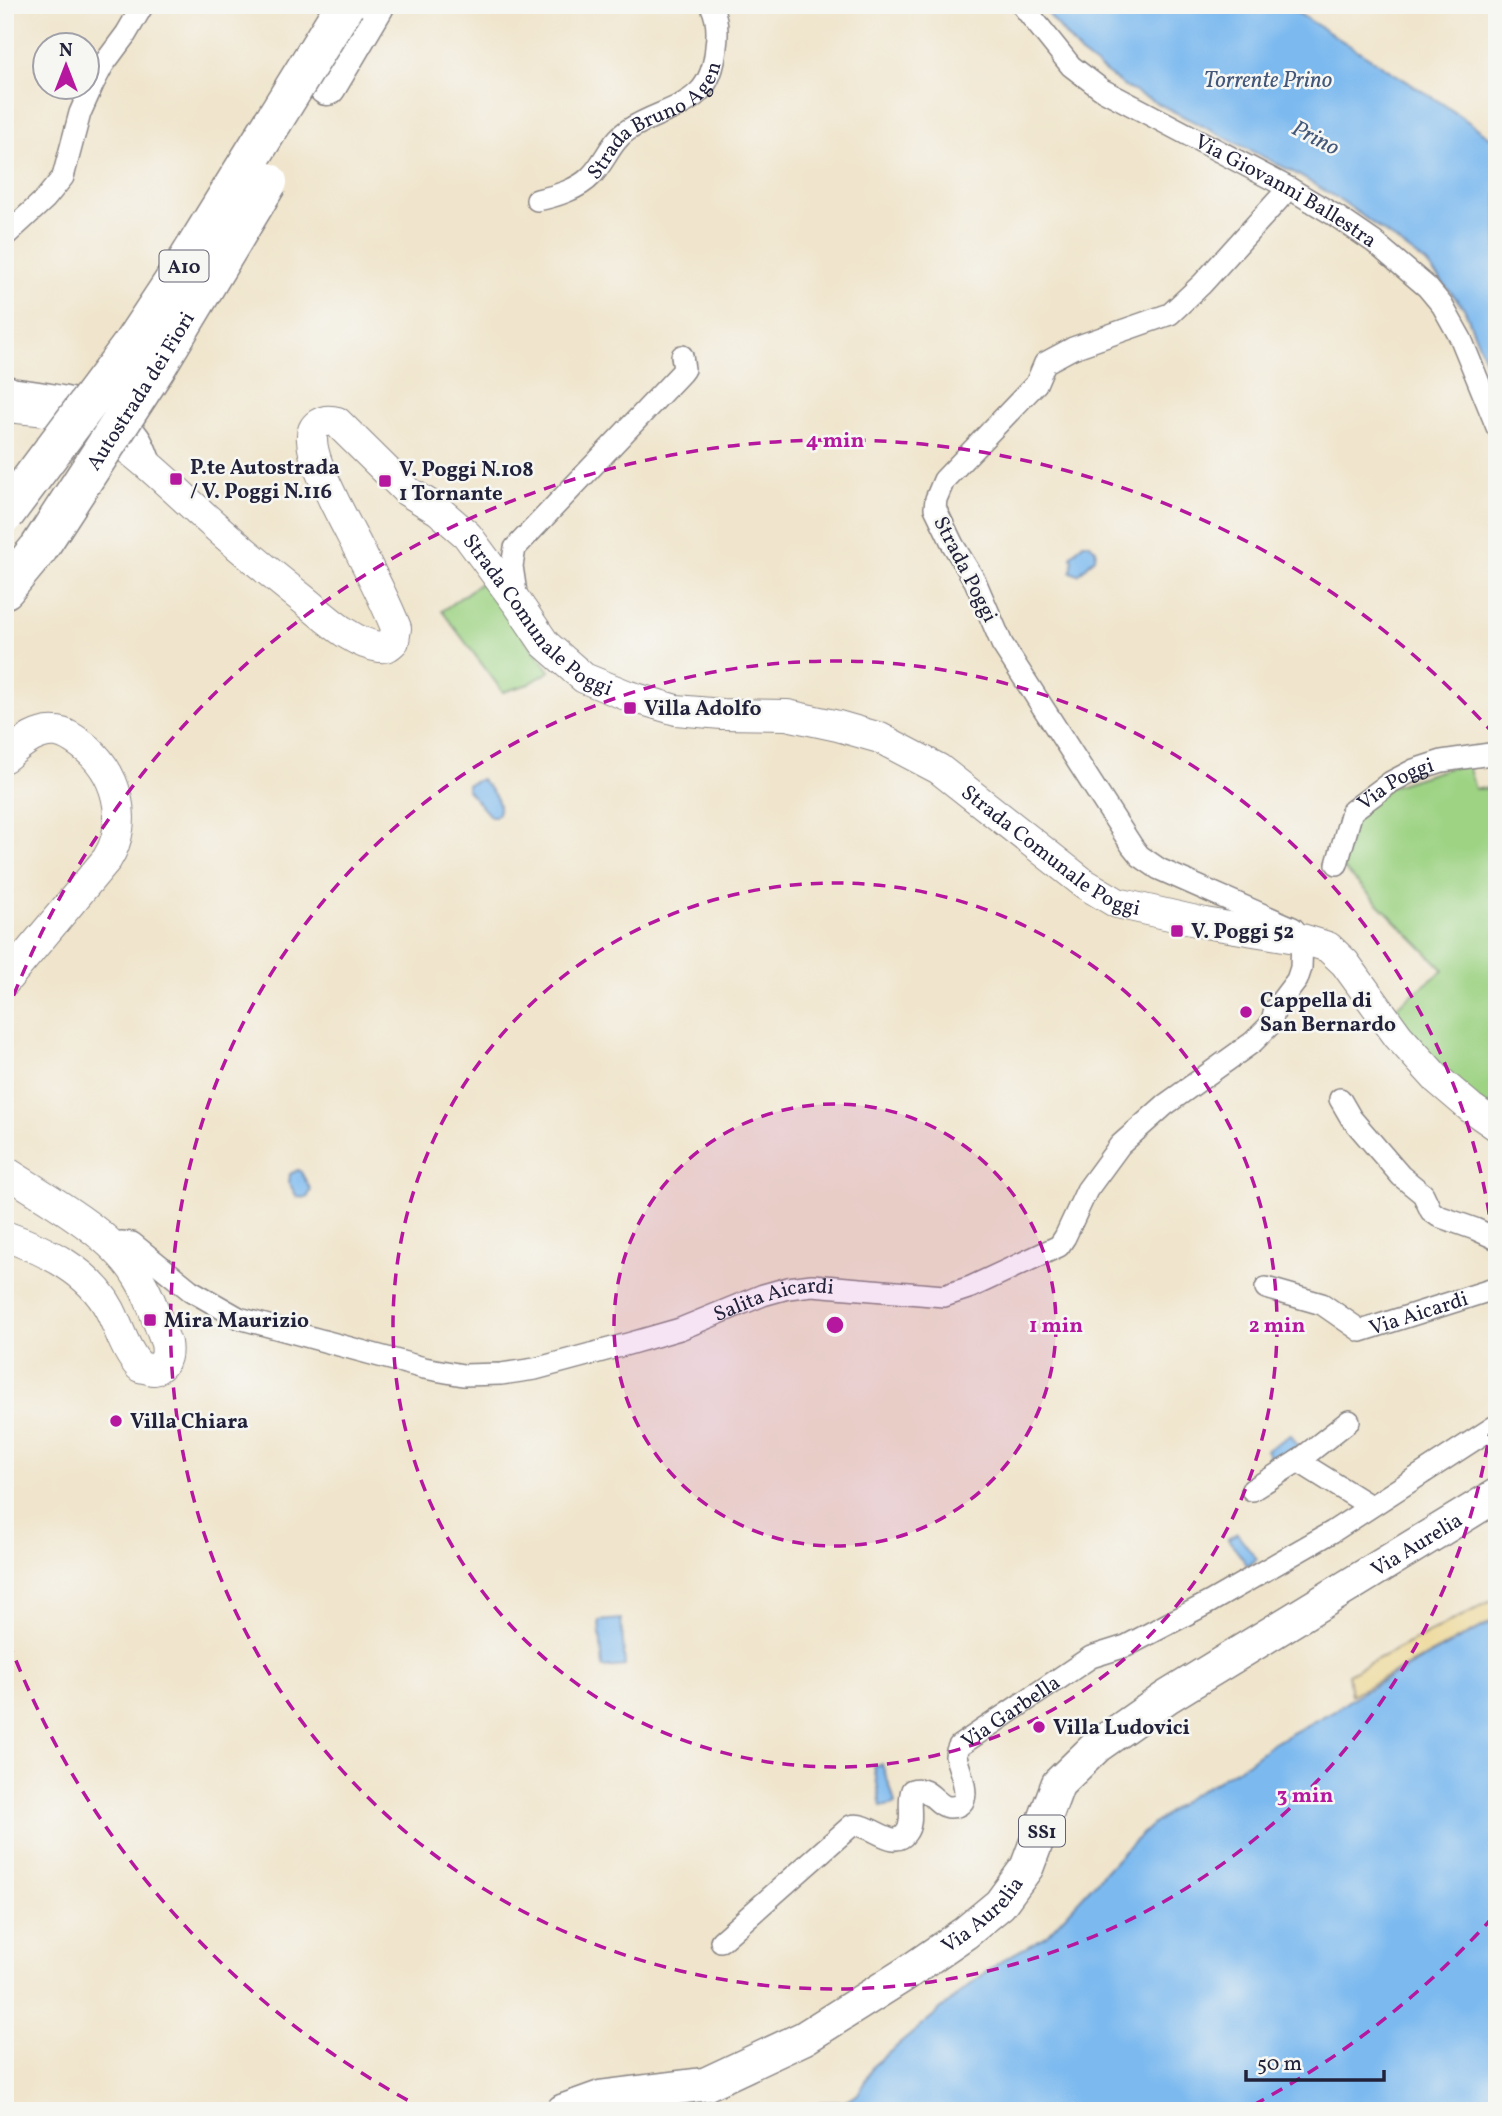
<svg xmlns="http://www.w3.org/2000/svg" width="1502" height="2116" viewBox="0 0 1502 2116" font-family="Vollkorn,serif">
<rect width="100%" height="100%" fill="#f6f6f2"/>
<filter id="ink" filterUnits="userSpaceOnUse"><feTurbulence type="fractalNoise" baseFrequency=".0143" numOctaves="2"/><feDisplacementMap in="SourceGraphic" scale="14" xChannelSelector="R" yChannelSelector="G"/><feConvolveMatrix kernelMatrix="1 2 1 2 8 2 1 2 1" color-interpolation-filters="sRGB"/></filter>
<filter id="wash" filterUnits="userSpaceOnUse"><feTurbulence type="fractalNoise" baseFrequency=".00686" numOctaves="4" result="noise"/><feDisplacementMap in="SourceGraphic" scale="28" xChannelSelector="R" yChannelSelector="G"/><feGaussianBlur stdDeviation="1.57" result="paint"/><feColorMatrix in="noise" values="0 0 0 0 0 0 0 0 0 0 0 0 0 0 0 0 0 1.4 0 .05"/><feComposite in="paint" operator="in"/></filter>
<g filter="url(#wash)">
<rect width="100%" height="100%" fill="#f0e5cc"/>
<!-- green -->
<path fill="#9ed384" stroke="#607a60" stroke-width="2" d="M 482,582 L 550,671 L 529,684 L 503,692 L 442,611 Z
M 1467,762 L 1475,789 L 1497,788 L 1497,1100 L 1484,1110 L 1388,1013 L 1444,970 L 1342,867 L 1357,812 L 1390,787 Z"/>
<!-- sand -->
<path fill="#eeda9e" stroke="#887e6c" stroke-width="2" d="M 1497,1598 L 1497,1619 L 1351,1695 L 1348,1674 Z"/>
<!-- water -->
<path fill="#7cb9ef" stroke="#4f6e95" stroke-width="2" d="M 1041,5 L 1285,5 L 1443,104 L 1497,142 L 1497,390 L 1464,308 L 1426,263 L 1342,201 L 1293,172 L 1125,87 L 1079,52 Z
M 1083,543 L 1089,543 L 1096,550 L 1095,558 L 1078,575 L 1071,572 L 1073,560 L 1071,556 Z
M 481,779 C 490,789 506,804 496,816 L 490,816 L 467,790 L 467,785 Z
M 298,1170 L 301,1172 L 311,1190 L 307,1198 L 297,1197 L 289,1183 L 290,1174 Z
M 1291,1435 L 1298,1447 L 1274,1462 L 1266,1450 Z
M 1237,1533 L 1257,1559 L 1248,1566 L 1228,1539 Z
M 621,1619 L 625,1666 L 603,1668 L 599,1621 Z
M 1497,1619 L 1497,2111 L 805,2111 L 820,2102 L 844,2102 L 858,2094 L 873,2066 L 981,1976 L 1004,1959 L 1045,1937 L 1125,1850 L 1153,1824 L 1187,1798 L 1247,1763 L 1272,1744 L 1335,1710 L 1362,1692 Z
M 882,1764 C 886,1778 892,1789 895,1804 L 881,1807 L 874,1766 Z"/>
</g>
<g filter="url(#ink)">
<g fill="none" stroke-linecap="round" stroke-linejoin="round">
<defs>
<g id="street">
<path id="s1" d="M 1022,5 L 1071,66 L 1101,89 L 1289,188 L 1336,216 L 1374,242 L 1427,287 L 1442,305 L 1461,339 L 1497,427"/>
<path id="s2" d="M 537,200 C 554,197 579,189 591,176 C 605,162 611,141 628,130 C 670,103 711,110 716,47 C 718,33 718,19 711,5"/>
<path d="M 5,236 L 45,199 L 63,177 L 80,113 L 93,84 L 103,65 L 126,34 L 143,5"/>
<path d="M 5,385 L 13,389 C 52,394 115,401 139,437 C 145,445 148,457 152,467"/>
<path d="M 517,600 L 512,566 L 515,548 L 681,373 L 684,369 L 682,356"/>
<path id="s3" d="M 1337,864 L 1352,811 L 1391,782 L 1414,770 L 1442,761 L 1497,753"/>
<path d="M 1340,1099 L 1351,1118 L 1401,1176 L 1423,1194 L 1431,1211 L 1438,1216 L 1475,1229 L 1497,1239"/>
<path id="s4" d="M 113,1247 L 121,1242 L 132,1243 L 190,1290 L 239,1318 L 424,1368 L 463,1375 L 501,1374 L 535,1369 L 628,1344 L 680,1329 L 763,1295 L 788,1288 L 812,1285 L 944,1296 L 971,1287 L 1059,1246 L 1065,1237 L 1087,1190 L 1120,1145 L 1165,1105 L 1253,1042 L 1271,1024 L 1275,1009 L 1297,980 L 1301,968 L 1302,939 L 1293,928 L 1159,869 L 1140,856 L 1132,846 L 1002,644 L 975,581 L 953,545 L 935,508 L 936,499 L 944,480 L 1036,384 L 1045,363 L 1073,348 L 1170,314 L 1202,284 L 1289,188"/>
<path id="s5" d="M 1266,1288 L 1322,1304 L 1361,1331 L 1497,1288"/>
<path d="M 1298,1461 L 1370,1506"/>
<path d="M 1252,1490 L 1298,1461 L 1349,1421"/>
<path id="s6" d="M 721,1941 L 851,1826 C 869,1820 893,1852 906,1833 C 915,1822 907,1802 912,1790 C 930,1785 936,1807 950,1807 C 979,1807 957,1767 956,1756 C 956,1751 957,1751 959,1746 L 1091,1657 L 1126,1646 L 1210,1602 L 1332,1532 L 1497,1425"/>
</g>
<g id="secondary">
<path id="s7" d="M 5,407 C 38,410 75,412 103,431 C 140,455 173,488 205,517 C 237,546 270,573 304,600 C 325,617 352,644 380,647 C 387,648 390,645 394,641 L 396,628 C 379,585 355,543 334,501 C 326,483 313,460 312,440 C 310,425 323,418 337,422 L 407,491 L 438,510 L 467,535 L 518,604 L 545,644 L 584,678 L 626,695 L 676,710 L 722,714 L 787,715 L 838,726 L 880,738 L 939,769 L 1085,884 L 1117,903 L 1205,923 L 1302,939 L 1328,947 L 1345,963 L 1398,1036 L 1437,1079 L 1471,1108 L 1497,1126"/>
<path d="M 5,757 C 20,745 37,729 57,732 C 66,733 74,739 81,744 C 117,770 131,821 107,859 L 5,981"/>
<path d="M 5,1171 C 46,1198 110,1232 136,1274 C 150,1295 157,1320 166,1343 C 168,1355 166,1364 154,1370 L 140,1367 C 125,1350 120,1330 110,1310 C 90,1271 45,1250 5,1236"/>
</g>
<g id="primary">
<path id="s8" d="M 563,2111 L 602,2097 L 706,2084 L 804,2038 L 904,1975 L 965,1933 L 1000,1904 L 1027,1867 L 1058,1784 L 1097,1746 L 1167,1697 L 1497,1495"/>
</g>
<path id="highway" d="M 327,86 L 375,5
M 5,589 L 39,548"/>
</defs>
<!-- street casing -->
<use href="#street" stroke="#898484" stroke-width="24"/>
<!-- secondary casing -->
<use href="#secondary" stroke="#898484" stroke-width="32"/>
<!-- primary casing -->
<use href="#primary" stroke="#898484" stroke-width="36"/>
<!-- highway casing -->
<use href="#highway" stroke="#898484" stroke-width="41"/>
<!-- street -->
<use href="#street" stroke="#fff" stroke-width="21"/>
<!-- secondary -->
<use href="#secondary" stroke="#fff" stroke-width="30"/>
<!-- primary -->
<use href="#primary" stroke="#fff" stroke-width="33"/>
<!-- highway -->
<use href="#highway" stroke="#fff" stroke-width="38"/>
<defs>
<g id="highway-bridge">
<path d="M 5,514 L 130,347 L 189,258 L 345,5"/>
<path id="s9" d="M 39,548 L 156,368 L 268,182"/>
</g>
</defs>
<!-- highway-bridge casing -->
<use href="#highway-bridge" stroke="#898484" stroke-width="41" stroke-linecap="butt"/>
<!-- highway-bridge -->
<use href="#highway-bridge" stroke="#fff" stroke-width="38"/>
</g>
</g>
<!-- distance rings -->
<circle cx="835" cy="1325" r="221" fill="#b5179e" fill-opacity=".12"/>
<g fill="none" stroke="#b5179e" stroke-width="3.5" stroke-dasharray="12 9">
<circle cx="835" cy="1325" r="221"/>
<circle cx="835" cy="1325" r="442"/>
<path d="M1496 1383A664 664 0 1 1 1496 1267"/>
<path d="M1493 1917A885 885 0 0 1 1244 2110M426 2110A885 885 0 0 1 6 1635M6 1015A885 885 0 0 1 1493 733"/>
</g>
<!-- markers -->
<g fill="#b5179e" stroke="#f6f6f2" stroke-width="2.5">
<rect x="169" y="472" width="14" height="14" rx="3.5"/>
<rect x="378" y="474" width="14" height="14" rx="3.5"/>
<rect x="623" y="701" width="14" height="14" rx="3.5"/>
<rect x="1170" y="924" width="14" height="14" rx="3.5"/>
<circle cx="1246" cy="1012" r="7"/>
<rect x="143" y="1313" width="14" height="14" rx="3.5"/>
<circle cx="116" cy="1421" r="7"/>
<circle cx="1039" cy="1727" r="7"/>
</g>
<g text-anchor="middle" stroke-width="5" stroke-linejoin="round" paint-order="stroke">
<!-- shield labels -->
<g fill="#f6f6f2" stroke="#626272" stroke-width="2">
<rect x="159.5" y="250.5" width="49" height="31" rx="5"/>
<rect x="1019" y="1815.5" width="46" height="31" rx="5"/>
</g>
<g font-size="19" font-weight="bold" fill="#22223b">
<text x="184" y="273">A10</text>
<text x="1042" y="1838">SS1</text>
</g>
<!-- street labels -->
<g font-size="21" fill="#22223b" stroke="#f6f6f2">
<text dy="7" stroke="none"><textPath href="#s2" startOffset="147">Strada Bruno Agen</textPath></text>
<text dy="7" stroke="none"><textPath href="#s1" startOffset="327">Via Giovanni Ballestra</textPath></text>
<text dy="7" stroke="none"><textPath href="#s9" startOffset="187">Autostrada dei Fiori</textPath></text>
<text transform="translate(966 569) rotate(63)" y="7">Strada Poggi</text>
<text dy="7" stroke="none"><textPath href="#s7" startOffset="1010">Strada Comunale Poggi</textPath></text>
<text dy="7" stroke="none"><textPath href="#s3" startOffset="107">Via Poggi</textPath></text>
<text dy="7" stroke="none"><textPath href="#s7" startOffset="1598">Strada Comunale Poggi</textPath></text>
<text dy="7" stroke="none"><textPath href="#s4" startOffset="705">Salita Aicardi</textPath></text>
<text dy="7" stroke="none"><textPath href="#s5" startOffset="166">Via Aicardi</textPath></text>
<text dy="7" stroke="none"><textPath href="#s8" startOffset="1059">Via Aurelia</textPath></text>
<text dy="7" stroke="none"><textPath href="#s6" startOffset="455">Via Garbella</textPath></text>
<text dy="7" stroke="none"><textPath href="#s8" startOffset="472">Via Aurelia</textPath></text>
</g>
<!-- poi labels -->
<g font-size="21" font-weight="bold" fill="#22223b" stroke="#f6f6f2" text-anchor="start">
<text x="190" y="474">P.te Autostrada<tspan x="190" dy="24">/ V. Poggi N.116</tspan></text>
<text x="399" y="476">V. Poggi N.108<tspan x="399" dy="24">1 Tornante</tspan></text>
<text x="644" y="715">Villa Adolfo</text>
<text x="1191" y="938">V. Poggi 52</text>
<text x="1260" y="1007">Cappella di<tspan x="1260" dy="24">San Bernardo</tspan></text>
<text x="164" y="1327">Mira Maurizio</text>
<text x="130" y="1428">Villa Chiara</text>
<text x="1053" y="1734">Villa Ludovici</text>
</g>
<!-- water labels -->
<g font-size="23" font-style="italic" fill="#42577a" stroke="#f6f6f2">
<text x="1268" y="87">Torrente Prino</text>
<text transform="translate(1316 137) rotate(27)" y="8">Prino</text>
</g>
</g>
<circle cx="835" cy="1325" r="10" fill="#b5179e" stroke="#f6f6f2" stroke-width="3.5"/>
<g font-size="21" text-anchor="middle" font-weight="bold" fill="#b5179e" stroke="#f6f6f2" stroke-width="5" stroke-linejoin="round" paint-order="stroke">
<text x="835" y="447">4 min</text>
<text x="1056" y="1332">1 min</text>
<text x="1277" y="1332">2 min</text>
<text x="1305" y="1802">3 min</text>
</g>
<!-- margin -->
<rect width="1502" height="2116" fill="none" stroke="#f6f6f2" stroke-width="28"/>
<!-- north arrow -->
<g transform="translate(66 66)"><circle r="33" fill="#f6f6f2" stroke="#a1a1a9" stroke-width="2"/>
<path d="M0-5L12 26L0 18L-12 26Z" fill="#b5179e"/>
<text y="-10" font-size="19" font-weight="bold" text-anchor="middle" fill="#22223b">N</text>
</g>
<!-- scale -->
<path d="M1246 2070v10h138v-10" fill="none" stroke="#22223b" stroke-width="3.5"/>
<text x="1257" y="2070" font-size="21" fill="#22223b" stroke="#f6f6f2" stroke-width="5" paint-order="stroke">50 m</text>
</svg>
